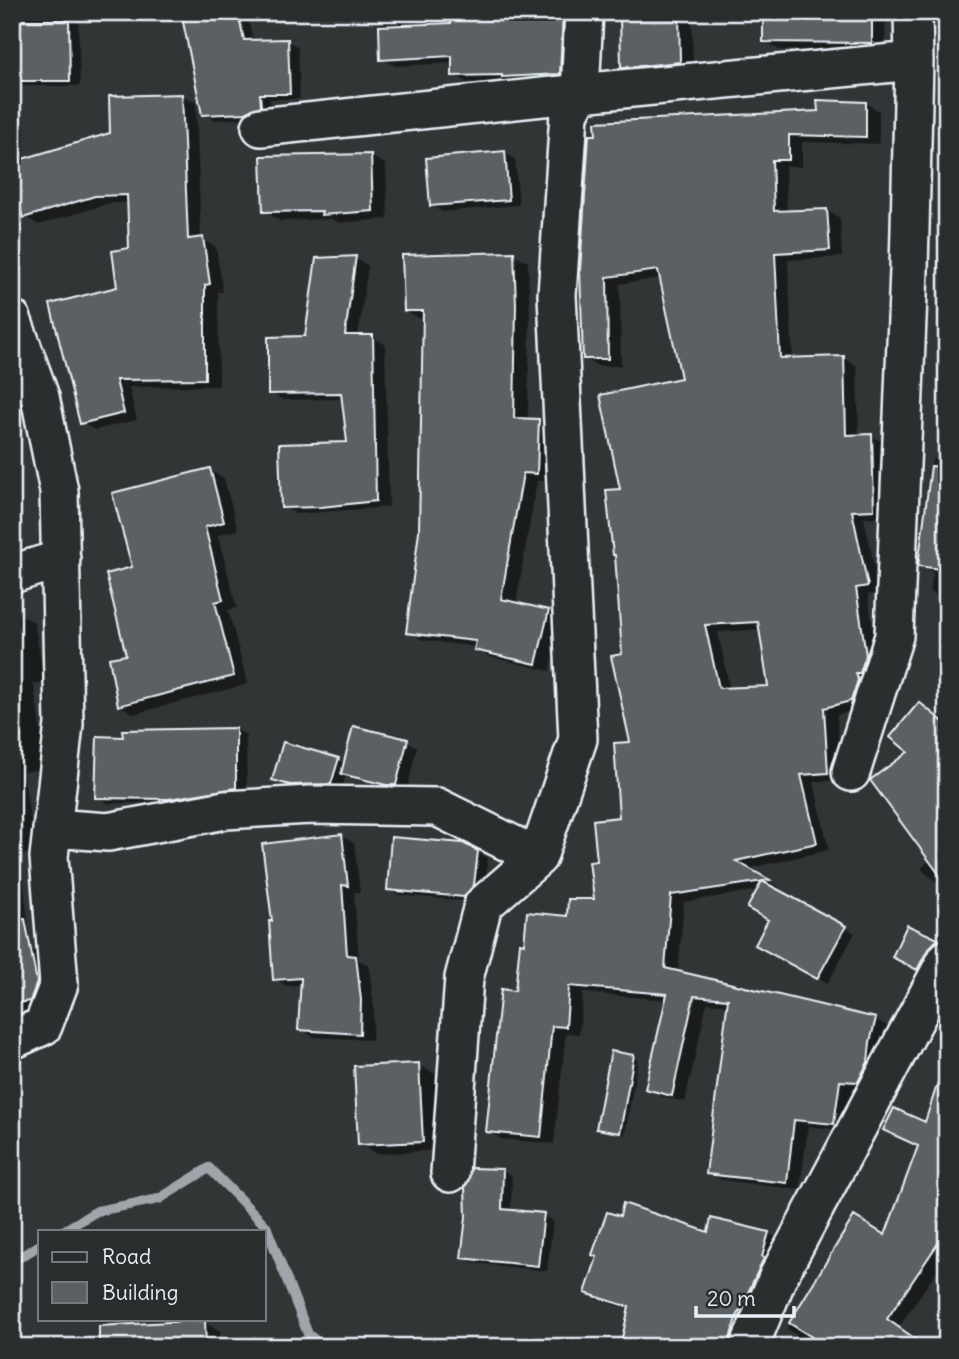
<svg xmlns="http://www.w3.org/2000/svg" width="959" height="1359" viewBox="0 0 959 1359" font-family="Delius,sans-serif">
<rect width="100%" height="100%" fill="#323536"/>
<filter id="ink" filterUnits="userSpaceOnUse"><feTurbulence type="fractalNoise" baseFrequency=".0143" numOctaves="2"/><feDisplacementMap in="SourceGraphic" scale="14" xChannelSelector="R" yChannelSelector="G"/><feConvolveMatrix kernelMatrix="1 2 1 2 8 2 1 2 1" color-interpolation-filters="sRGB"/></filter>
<g filter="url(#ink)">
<!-- shadow -->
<path fill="#0007" fill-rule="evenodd" d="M 12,12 L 78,12 L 80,86 L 18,86 L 12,83 Z
M 183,12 L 247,12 L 253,42 L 288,41 L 298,47 L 300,99 L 270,99 L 271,112 L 258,118 L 214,120 L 203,114 Z
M 310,12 L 369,12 L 314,15 Z
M 380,12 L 438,12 L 438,21 L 492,19 L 491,12 L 571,12 L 573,81 L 468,83 L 454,75 L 454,63 L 395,66 L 382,59 Z
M 622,12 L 692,12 L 693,70 L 637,75 L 623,67 Z
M 765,12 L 886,12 L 885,50 L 779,50 L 764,41 Z
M 182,95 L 196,103 L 201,239 L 216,247 L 223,292 L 218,292 L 219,386 L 129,387 L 137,420 L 95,430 L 81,422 L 130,250 L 129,203 L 110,203 L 39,225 L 25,217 L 112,134 Z
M 866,103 L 879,111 L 879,144 L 802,142 L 802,167 L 785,166 L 787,212 L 827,210 L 840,218 L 842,257 L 788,260 L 793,359 L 843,358 L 857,366 L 859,436 L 871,436 L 885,443 L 887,517 L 864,518 L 880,593 L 868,595 L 879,664 L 865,708 L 837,715 L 841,780 L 814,782 L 829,850 L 747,869 L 780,887 L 773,888 L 855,933 L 828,983 L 757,944 L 771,920 L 759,890 L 684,902 L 678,973 L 875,1019 L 889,1027 L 871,1089 L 853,1087 L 847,1131 L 808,1126 L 800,1190 L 721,1180 L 707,1173 L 729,1005 L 707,1003 L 685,1102 L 660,1096 L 647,1088 L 668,1000 L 583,993 L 579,1034 L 566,1033 L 554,1144 L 501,1139 L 488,1131 L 526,946 L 596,901 L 599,862 L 621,819 L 632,743 L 624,655 L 623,490 L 683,380 L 661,278 L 620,284 L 621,366 L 598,366 L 584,358 L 581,270 L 820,113 ZM 761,629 L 770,688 L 730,690 L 718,632 Z
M 505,153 L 515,159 L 519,205 L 442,212 L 431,205 Z
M 370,155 L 386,165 L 388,219 L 339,223 L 332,219 L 280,221 L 264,211 Z
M 942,205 L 947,205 L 947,275 L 944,273 Z
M 514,254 L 528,262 L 530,314 L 528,421 L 539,421 L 553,429 L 551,481 L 537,481 L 516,604 L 548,611 L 562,620 L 550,671 L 490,657 L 476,649 L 476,647 L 423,640 L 408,632 L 420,531 L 424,318 L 420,319 L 405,310 Z
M 355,258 L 368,266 L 358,337 L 373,337 L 385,344 L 389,507 L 296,514 L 283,507 L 349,444 L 344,399 L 283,400 L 270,393 Z
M 942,389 L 947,389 L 947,600 L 930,592 L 933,572 L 920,565 L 932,459 L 943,460 Z
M 209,470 L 224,478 L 238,530 L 218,535 L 237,608 L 228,610 L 248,684 L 134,714 L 119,705 L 129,656 L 134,568 Z
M 19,614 L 34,622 L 45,682 L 34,684 L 46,768 L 23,772 L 35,853 L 21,855 L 31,950 L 45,958 L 45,1008 L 12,1015 L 12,615 Z
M 919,704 L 947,724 L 947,891 L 921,869 L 930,859 L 911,753 Z
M 235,729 L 246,735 L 247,794 L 181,804 L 108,803 L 97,797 L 125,738 Z
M 407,741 L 417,747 L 407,790 L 353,779 L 346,775 L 341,790 L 302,790 L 274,779 L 338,760 L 345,764 Z
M 341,836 L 354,843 L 360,892 L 354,892 L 359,960 L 369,965 L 374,1008 L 372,1040 L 313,1037 L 300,1029 L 302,985 L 287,986 L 274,979 Z
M 477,852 L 488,858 L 485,891 L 476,902 L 399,895 L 388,889 Z
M 908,927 L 947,946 L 929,974 L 904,962 Z
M 633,1056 L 638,1059 L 625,1135 L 603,1131 L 598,1128 Z
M 419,1065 L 435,1074 L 439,1150 L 376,1154 L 360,1144 Z
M 947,1073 L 947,1256 L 899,1327 L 926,1347 L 791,1347 L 797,1335 L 787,1329 L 854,1218 L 886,1237 Z
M 503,1171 L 512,1176 L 511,1212 L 543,1215 L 553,1221 L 547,1271 L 473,1263 L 463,1257 Z
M 768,1233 L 781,1241 L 743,1347 L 622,1347 L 630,1310 L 600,1300 L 587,1292 L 710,1234 Z
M 204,1322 L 220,1331 L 221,1347 L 101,1347 Z"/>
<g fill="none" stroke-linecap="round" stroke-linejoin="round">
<!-- stream -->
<path stroke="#9fa5aa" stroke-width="10" d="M 63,1231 L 97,1211 L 159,1199 L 209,1168 L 266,1226 L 308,1334 L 323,1347
M 12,1262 L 40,1245"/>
</g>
<!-- building -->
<path fill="#5c6063" stroke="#e8f1f8" stroke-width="2" fill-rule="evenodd" d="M 181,12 L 238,12 L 244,40 L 288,39 L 290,94 L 260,94 L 261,106 L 246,113 L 202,115 Z
M 499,12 L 563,12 L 560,74 L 502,77 L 502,75 L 452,76 L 452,56 L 380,60 L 379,26 L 451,23 L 451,19 L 500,17 Z
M 620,12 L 679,12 L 680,62 L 621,68 Z
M 763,12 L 872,12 L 872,43 L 763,42 Z
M 12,20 L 69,20 L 70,81 L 12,81 Z
M 182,94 L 188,239 L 203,237 L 210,284 L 205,285 L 205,379 L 116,380 L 124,413 L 80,424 L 50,304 L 117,287 L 112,251 L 129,248 L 127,195 L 95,196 L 23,218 L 12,181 L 12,162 L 110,133 L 109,96 Z
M 817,100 L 866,102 L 866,137 L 789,135 L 789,160 L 772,160 L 774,211 L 827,209 L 830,250 L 775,253 L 780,358 L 844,356 L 846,435 L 872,434 L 874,510 L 852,511 L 868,586 L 856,588 L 866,655 L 860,673 L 856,673 L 858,680 L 851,701 L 824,708 L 828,773 L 801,775 L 817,843 L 736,861 L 770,880 L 671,895 L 665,968 L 876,1018 L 870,1042 L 868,1062 L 858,1082 L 840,1081 L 834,1124 L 794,1120 L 787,1183 L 706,1174 L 728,999 L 694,996 L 672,1096 L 645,1089 L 667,994 L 569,986 L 566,1027 L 552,1026 L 541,1137 L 486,1132 L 501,989 L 515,991 L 520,943 L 524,944 L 527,912 L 567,916 L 568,899 L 594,899 L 589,862 L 597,861 L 593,820 L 619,817 L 614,743 L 630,742 L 611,656 L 622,654 L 615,555 L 613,555 L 606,490 L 620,489 L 600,395 L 681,378 L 658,270 L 607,277 L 608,359 L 583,359 L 580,270 L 589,135 L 596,135 L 595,122 L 818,111 ZM 758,622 L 768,686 L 719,688 L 705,625 Z
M 505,151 L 509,200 L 430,206 L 426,158 Z
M 371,154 L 373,211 L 321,215 L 322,211 L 263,212 L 261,156 Z
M 514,252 L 516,304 L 514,418 L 539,419 L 537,474 L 523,473 L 501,599 L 549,610 L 536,664 L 474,650 L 476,641 L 406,633 L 419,531 L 423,311 L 404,311 L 402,255 Z
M 356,256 L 345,335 L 373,335 L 376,501 L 321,507 L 281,508 L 279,444 L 347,442 L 341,393 L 268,394 L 268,337 L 305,336 L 316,258 Z
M 931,466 L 947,467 L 947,570 L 918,566 Z
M 210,468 L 224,522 L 205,527 L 223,600 L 215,602 L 234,676 L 118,706 L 109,658 L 126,655 L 106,574 L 132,567 L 112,493 Z
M 919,702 L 947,725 L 947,885 L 870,780 L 908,752 L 890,737 Z
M 353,726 L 408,739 L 396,785 L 386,785 L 341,774 Z
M 236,728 L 236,788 L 169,799 L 95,798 L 97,736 L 123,737 L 122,730 Z
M 283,742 L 339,758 L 331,784 L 290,785 L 272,780 Z
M 342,834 L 348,886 L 342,885 L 347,955 L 356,956 L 361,1000 L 360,1034 L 298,1030 L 301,978 L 273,980 L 269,921 L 272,921 L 262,844 Z
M 391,837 L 463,843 L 478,851 L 474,885 L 464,897 L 387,890 Z
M 762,881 L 846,926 L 817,979 L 755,945 L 768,920 L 747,908 Z
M 25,919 L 37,982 L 30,1001 L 12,1004 L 12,920 Z
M 907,925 L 938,939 L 928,949 L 917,970 L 892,957 Z
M 611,1051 L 634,1055 L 620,1133 L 596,1129 Z
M 419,1063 L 423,1142 L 358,1145 L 354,1066 Z
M 941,1073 L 947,1073 L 947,1230 L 887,1319 L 927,1347 L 828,1347 L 789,1323 L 854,1216 L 885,1235 L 918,1146 L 883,1130 L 894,1108 L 925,1122 Z
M 471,1168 L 503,1169 L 502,1209 L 544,1213 L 538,1266 L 461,1258 L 466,1217 L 465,1187 Z
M 623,1203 L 708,1232 L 711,1218 L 769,1232 L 762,1257 L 764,1258 L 735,1321 L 728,1347 L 620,1347 L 629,1307 L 585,1293 L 597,1257 L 592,1255 L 607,1212 L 620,1216 Z
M 205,1320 L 206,1347 L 99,1347 L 99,1326 Z"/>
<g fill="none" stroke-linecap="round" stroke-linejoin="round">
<defs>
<path id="minor" d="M 261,127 L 580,93 L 914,61
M 12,319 L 40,397 L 59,491 L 64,724 L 49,857 L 59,984 L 43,1026 L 12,1040
M 12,574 L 61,559
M 851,772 L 894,636 L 909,270 L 914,61 L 913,12
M 52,828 L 108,832 L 225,810 L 310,805 L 437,807 L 538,857
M 450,1173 L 464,978 L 483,905 L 538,857 L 578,739 L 557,295 L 569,114 L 580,93 L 584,12
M 749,1347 L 778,1277 L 947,959"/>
</defs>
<!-- minor casing -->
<use href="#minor" stroke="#e8f1f8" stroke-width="42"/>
<!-- minor -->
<use href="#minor" stroke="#2a2d2e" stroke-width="37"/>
</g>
</g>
<!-- margin -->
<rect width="959" height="1359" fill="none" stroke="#2a2d2e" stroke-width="42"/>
<rect x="21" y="21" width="917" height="1317" fill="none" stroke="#e8f1f8" stroke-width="2.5" filter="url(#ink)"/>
<!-- legend -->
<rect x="38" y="1230" width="228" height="91" fill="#2a2d2e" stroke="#767b7f" stroke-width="2"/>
<rect x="52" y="1252" width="35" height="10" fill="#2a2d2e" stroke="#767b7f" stroke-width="2"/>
<text x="102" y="1264" font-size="21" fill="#e8f1f8">Road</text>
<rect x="52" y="1282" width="35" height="21" fill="#5c6063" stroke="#767b7f" stroke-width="2"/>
<text x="102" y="1300" font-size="21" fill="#e8f1f8">Building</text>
<!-- scale -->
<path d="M696 1306v10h98v-10" fill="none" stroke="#e8f1f8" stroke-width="3.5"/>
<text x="707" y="1306" font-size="21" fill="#e8f1f8" stroke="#2a2d2e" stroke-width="5" paint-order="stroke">20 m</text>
</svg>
